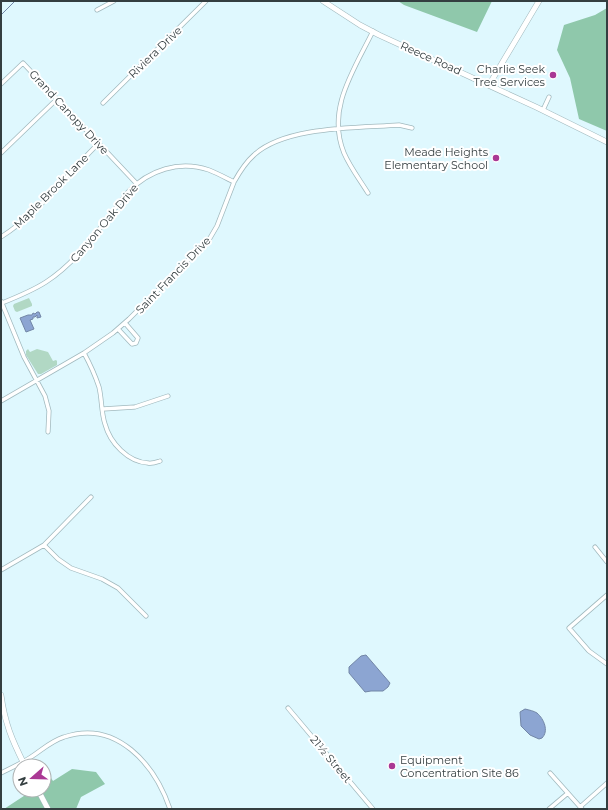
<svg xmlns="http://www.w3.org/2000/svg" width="608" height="810" viewBox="0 0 608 810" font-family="Montserrat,sans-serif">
<rect width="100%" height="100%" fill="#dff8fe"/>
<!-- green -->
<path fill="#b1d8c4" d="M 29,298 L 32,304 L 32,306 L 17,312 L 15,311 L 13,306 L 14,304 Z
M 28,349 L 30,352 L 37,349 L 48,352 L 53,361 L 56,360 L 57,361 L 57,365 L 41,374 L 38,374 L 26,355 L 26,351 Z"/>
<!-- forest -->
<path fill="#8fc8ab" d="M 398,1 L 492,1 L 477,32 L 404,5 Z
M 607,8 L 607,131 L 579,119 L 570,78 L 557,50 L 564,25 L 595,15 Z
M 44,767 L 53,781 L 72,769 L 96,772 L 105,784 L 81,797 L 76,809 L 4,809 L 33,790 L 44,790 Z"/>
<!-- water -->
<path fill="#8ca5d2" stroke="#7286a6" d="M 37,312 L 39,312 L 41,317 L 37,318 L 37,315 L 35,317 L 33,317 L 33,319 L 30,320 L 34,329 L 26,332 L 20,318 L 28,315 L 32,315 L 33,313 L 35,314 Z
M 366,655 L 390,683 L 388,687 L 383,691 L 371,691 L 365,692 L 349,673 L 349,667 L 361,656 Z
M 525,709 C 529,710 534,711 537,713 C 544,719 549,731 542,738 L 539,739 L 530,735 L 521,726 L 520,712 Z"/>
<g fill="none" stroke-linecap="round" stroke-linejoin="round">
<!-- stream -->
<path stroke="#7286a6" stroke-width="1" d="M 1,15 L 15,1"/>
<defs>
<path id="street" d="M 97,10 L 114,1
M 1,84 L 23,63 L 136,183
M 103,103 L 206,1
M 543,110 L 549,97
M 1,153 L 57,99
M 368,193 C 360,180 350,167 344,153 C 326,109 354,70 373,31
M 1,237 C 38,214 67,174 99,143
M 1,301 L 24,357 L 45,396 L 49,411 L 48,432
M 2,303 C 17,297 32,291 46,282 C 80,260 103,223 128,192 C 149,170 179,160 209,170 C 217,173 226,178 234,182
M 118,329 L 132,344 L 136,343 L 138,338 L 125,323
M 84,353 C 90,364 95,375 99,387 C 102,399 101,412 105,424 C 110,443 128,462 148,463 C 152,464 157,462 160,461
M 1,401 L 84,353 L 113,333 L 129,319 L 210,238 L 217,226 L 234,182 C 239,173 246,162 254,155 C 285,126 358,128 399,125 L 412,128
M 103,409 L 135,407 L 168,396
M 44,545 L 58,559 L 71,568 L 102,579 L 118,588 L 146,616
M 595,547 L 607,562
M 1,570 L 44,545 L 91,497
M 607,595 L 569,628 L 589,651 L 607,664
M 288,708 L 373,809
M 1,773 C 11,768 22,763 31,757 C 42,750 51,741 64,737 C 117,719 155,765 170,809
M 550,773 L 582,809
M 580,807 L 607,783
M 549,809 L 568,793"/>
<path id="secondary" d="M 323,1 L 360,25 L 379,35 L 536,107 L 607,142
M 489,85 L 539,1
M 1,695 C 5,724 12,740 25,766
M 38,790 L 48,809"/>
</defs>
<!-- street casing -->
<use href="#street" stroke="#a1b9be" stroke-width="5"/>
<!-- secondary casing -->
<use href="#secondary" stroke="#a1b9be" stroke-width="6"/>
<!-- street -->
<use href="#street" stroke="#fff" stroke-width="3.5"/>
<!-- secondary -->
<use href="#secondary" stroke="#fff" stroke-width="5"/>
</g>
<!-- markers -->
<g fill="#aa3894" stroke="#fff" stroke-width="1.5">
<circle cx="553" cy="75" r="4"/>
<circle cx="496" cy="158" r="4"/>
<circle cx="392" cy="766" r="4"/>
</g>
<g text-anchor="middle" stroke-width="4" stroke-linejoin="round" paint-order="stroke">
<!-- street labels -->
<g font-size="11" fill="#343e40" stroke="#fff">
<text transform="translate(155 52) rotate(-44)" y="4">Riviera Drive</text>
<text transform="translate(431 58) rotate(24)" y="4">Reece Road</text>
<text transform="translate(69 112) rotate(47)" y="4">Grand Canopy Drive</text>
<text transform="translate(51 191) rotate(-45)" y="4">Maple Brook Lane</text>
<text transform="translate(104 223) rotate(-50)" y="4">Canyon Oak Drive</text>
<text transform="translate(173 275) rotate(-46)" y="4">Saint Francis Drive</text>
<text transform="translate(331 759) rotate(50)" y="4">21½ Street</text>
</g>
<!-- poi labels -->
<g font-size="11" fill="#343e40" stroke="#fff" text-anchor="end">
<text x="545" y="73">Charlie Seek<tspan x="545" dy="13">Tree Services</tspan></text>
<text x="488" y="156">Meade Heights<tspan x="488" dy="13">Elementary School</tspan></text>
<text x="400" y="764" text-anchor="start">Equipment<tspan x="400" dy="13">Concentration Site 86</tspan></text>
</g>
</g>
<!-- border -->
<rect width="608" height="810" fill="none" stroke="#343e40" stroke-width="4"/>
<!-- north arrow -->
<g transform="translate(32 778) rotate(250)"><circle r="19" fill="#ffffff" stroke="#aeb2b3"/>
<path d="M0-3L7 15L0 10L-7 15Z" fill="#aa3894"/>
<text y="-6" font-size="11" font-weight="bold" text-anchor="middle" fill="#343e40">N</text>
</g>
</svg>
